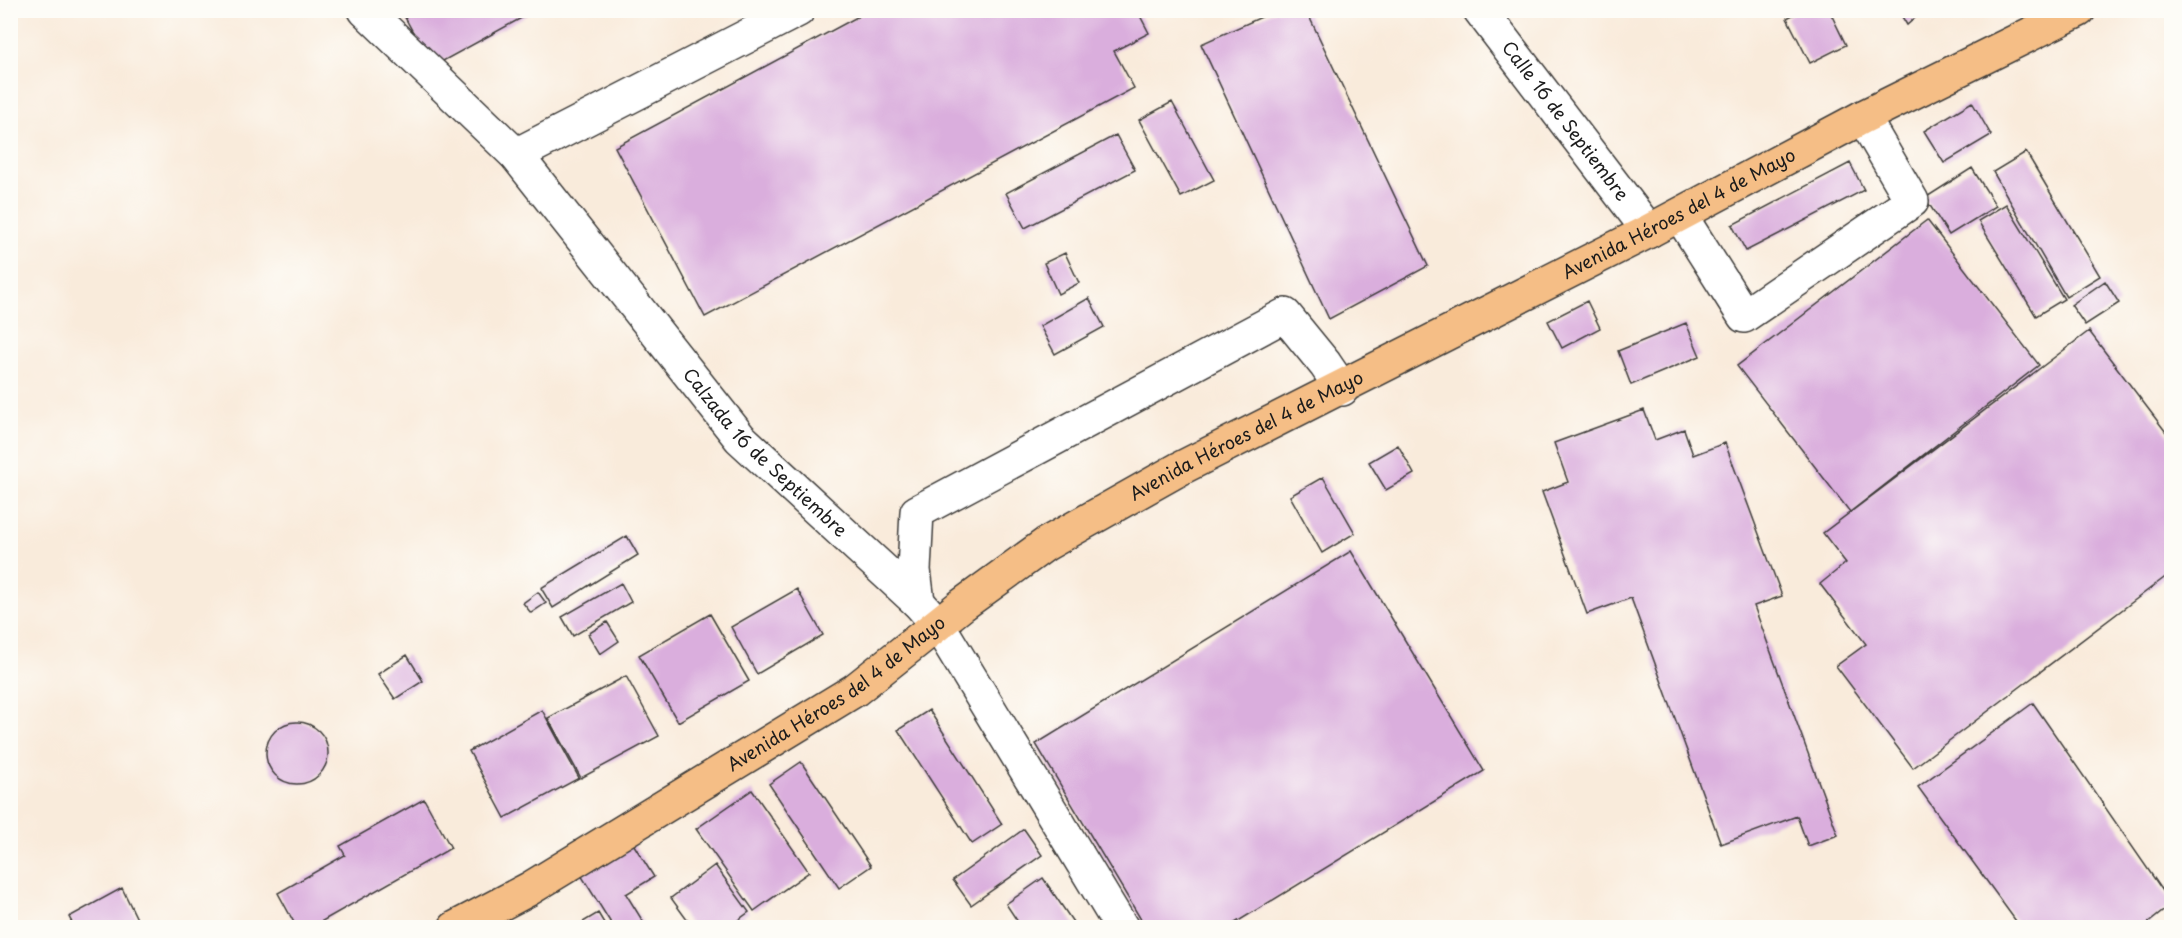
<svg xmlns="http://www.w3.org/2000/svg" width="2182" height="938" viewBox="0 0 2182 938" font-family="'Playpen Sans',sans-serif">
<rect width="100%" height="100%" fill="#fdfcf7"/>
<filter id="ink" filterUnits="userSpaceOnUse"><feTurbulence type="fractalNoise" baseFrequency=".0167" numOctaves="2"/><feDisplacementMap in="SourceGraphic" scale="12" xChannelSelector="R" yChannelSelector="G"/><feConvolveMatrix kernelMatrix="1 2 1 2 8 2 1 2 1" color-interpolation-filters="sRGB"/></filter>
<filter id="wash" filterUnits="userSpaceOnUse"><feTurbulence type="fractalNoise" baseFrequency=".008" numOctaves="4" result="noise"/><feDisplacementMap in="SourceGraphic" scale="24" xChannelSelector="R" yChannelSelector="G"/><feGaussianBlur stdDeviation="1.35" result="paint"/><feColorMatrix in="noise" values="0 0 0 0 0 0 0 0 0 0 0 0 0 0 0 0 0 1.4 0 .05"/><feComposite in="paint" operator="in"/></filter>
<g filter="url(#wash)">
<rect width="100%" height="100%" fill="#f9ebdb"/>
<g id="blocks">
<!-- building -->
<path fill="#daaedd" d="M 401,10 L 536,10 L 432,67 Z
M 870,10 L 1137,10 L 1149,33 L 1114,51 L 1134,88 L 705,317 L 615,147 Z
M 1277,10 L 1306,10 L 1428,266 L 1329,319 L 1201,44 Z
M 1802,10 L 1829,10 L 1846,45 L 1810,63 L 1787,18 Z
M 1898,10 L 1924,10 L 1907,25 Z
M 1172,102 L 1214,180 L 1181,197 L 1139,120 Z
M 1972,102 L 1991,135 L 1944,163 L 1924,131 Z
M 1116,135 L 1135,170 L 1025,228 L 1006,193 Z
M 2026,152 L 2100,276 L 2066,297 L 1993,172 Z
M 1850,163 L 1864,190 L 1746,251 L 1732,225 Z
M 1972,168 L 1996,206 L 1949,235 L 1925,198 Z
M 2006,204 L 2064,299 L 2036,316 L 1978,221 Z
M 1927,220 L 2039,365 L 1850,512 L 1737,366 Z
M 1065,253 L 1079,283 L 1058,294 L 1044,263 Z
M 2105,281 L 2119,303 L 2085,325 L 2071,305 Z
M 1089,298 L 1104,327 L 1055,354 L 1040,326 Z
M 1587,301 L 1600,328 L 1562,348 L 1548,321 Z
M 1686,323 L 1700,356 L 1631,385 L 1618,351 Z
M 2089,331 L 2172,440 L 2172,572 L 1913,768 L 1836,666 L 1866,644 L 1820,584 L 1846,563 L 1823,533 Z
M 1644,410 L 1655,440 L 1684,429 L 1693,455 L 1725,443 L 1782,596 L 1754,606 L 1838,835 L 1808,846 L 1797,816 L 1721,844 L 1631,598 L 1587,614 L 1542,492 L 1568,482 L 1554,443 Z
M 1398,445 L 1414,474 L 1386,490 L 1369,462 Z
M 1323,477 L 1355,533 L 1322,553 L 1290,496 Z
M 627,536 L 638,555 L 553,608 L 541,588 Z
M 1351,551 L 1484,771 L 1227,928 L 1146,928 L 1036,744 Z
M 621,583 L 631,602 L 573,636 L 562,617 Z
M 797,589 L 823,635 L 757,674 L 731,627 Z
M 538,592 L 546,603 L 531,613 L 523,603 Z
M 710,614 L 749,681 L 678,722 L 639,655 Z
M 607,622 L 619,641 L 600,654 L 588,634 Z
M 407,655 L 423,681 L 395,699 L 378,674 Z
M 626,676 L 659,736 L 581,778 L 548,718 Z
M 2033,703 L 2172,904 L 2142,928 L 2021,928 L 1918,787 Z
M 542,710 L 579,778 L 505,818 L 469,751 Z
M 929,710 L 1002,824 L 972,844 L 898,730 Z
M266 753a31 31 0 1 1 62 0a31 31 0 1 1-62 0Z
M 801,762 L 871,866 L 839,888 L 769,784 Z
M 752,790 L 809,872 L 754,911 L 696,829 Z
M 424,799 L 451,848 L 310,928 L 297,928 L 278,893 L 345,855 L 340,846 Z
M 1024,829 L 1042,855 L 971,905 L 953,880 Z
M 632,842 L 654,877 L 626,894 L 647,928 L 614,928 L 581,875 Z
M 715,865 L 749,912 L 727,928 L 693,928 L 671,898 Z
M 1043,878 L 1077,928 L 1022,928 L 1006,904 Z
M 122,888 L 139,923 L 130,928 L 75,928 L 69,917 Z
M 598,913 L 607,928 L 573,928 Z"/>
</g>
</g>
<g filter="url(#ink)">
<use href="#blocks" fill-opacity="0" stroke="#3d3b39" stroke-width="1.5"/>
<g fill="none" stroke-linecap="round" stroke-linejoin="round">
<defs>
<g id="minor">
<path id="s1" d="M 365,10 L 516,155 L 740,438 L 918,602 L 939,626 L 1122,928"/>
<path id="s2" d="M 1480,10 L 1649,231"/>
<path d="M 516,155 L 798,10"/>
<path d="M 1680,215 L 1744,316 L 1912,201 L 1863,117"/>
<path d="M 918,602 L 914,570 L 917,512 L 1285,315 L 1325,364 L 1342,389"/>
</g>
<g id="major">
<path id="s3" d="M 455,928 L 529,889 L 855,690 L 962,605 L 1046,544 L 1181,468 L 1649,231 L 1863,117 L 2079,10"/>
</g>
</defs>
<!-- minor casing -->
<use href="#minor" stroke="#3d3b39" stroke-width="36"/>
<!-- major casing -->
<use href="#major" stroke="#3d3b39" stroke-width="36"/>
<!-- minor -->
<use href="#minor" stroke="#fff" stroke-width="33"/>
<!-- major -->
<use href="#major" stroke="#f5be86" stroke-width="33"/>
</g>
</g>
<g text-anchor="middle" stroke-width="4.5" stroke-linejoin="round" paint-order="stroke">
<!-- street labels -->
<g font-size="18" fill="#1c1c1c" stroke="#fdfcf7">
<text dy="6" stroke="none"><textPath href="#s2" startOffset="140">Calle 16 de Septiembre</textPath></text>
<text dy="6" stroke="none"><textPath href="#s3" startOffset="1420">Avenida Héroes del 4 de Mayo</textPath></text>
<text dy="6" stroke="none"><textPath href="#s3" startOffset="934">Avenida Héroes del 4 de Mayo</textPath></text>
<text dy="6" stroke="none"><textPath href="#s1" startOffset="598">Calzada 16 de Septiembre</textPath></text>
<text dy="6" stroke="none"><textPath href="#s3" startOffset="448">Avenida Héroes del 4 de Mayo</textPath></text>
</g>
</g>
<!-- margin -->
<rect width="2182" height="938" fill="none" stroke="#fdfcf7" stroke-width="36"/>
</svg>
